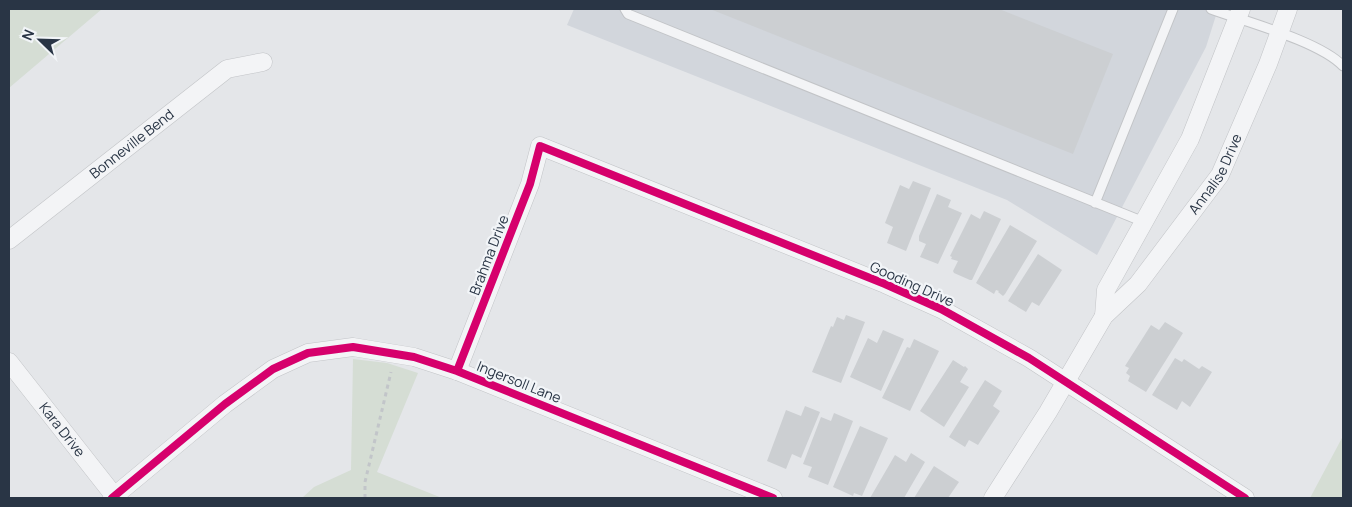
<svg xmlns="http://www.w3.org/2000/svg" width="1352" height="507" viewBox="0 0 1352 507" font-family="Manrope,sans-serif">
<rect width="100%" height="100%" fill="#e4e6e9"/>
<!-- built -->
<path fill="#d2d6dc" d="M 574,9 L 1218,9 L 1206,47 L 1097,255 L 1007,200 L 567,25 Z"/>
<!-- green -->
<path fill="#d5ddd4" d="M 9,9 L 102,9 L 9,88 Z
M 353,359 L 387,363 L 418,373 L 377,472 L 442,498 L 302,498 L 314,487 L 351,470 Z
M 1343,436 L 1343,498 L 1310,498 Z"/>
<!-- building -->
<path fill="#cccfd2" d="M 710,9 L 999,9 L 1113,54 L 1073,154 Z
M 913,181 L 931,188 L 906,251 L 887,243 L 893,227 L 885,223 L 900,185 L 909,189 Z
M 937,194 L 951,200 L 948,207 L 962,213 L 938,264 L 920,257 L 926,244 L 919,241 L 919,236 Z
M 984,211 L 1001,219 L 972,280 L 970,280 L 954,273 L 953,271 L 958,261 L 951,259 L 952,257 L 950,256 L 971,214 L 980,219 Z
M 1010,225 L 1037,241 L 1005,294 L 1003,296 L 998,292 L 999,291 L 996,290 L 994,294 L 976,283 Z
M 1038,254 L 1062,270 L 1039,306 L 1032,302 L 1026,312 L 1008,301 Z
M 846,315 L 865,322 L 841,383 L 812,372 L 831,326 L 833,327 L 837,317 L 844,320 Z
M 1165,322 L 1183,333 L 1146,392 L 1128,381 L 1130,376 L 1126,373 L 1129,368 L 1125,366 L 1151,325 L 1159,330 Z
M 883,330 L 904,339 L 881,391 L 850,377 L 868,338 L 877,343 Z
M 914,339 L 939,351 L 910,411 L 882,398 L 907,347 L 910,348 Z
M 1175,358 L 1182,362 L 1184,359 L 1199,369 L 1202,366 L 1212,372 L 1190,407 L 1182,401 L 1177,410 L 1152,395 Z
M 953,360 L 964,367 L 965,366 L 968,369 L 960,382 L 969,387 L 944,427 L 920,411 Z
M 985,380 L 1002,391 L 993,406 L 1000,411 L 978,445 L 969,440 L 965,447 L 949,437 Z
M 805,406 L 820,412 L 801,458 L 792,454 L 786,469 L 767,461 L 786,410 L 801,416 Z
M 834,413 L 853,421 L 828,485 L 808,477 L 812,467 L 803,464 L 821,417 L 831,421 Z
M 860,426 L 888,438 L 862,496 L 854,493 L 853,496 L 833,487 Z
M 911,453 L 925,462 L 904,498 L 891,497 L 890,498 L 870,498 L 895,455 L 906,462 Z
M 934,466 L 959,482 L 948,498 L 914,498 Z"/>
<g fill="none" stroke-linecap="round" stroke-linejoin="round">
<defs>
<path id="service" d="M 625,9 L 628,14 L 1144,222
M 1211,9 C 1246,22 1319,41 1343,66
M 1095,203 L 1173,9"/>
<g id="minor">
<path id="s1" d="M 9,240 L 227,69 L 263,62"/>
<path d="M 1104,316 L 1106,290 L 1190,139 L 1241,9"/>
<path id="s2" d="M 9,362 L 116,498"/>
<path d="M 457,371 L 530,184 L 540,146 L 885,284 L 941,309 L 1029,358 L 1245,498"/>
<path d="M 112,498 L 225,404 L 273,369 L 308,353 L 353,347 L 414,357 L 457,371 L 773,498"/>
<path id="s3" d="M 993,498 L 1048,412 L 1104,316 L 1138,284 L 1220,175 L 1268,64 L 1288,9"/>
</g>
</defs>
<!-- service casing -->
<use href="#service" stroke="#c2c4c7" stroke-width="11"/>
<!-- minor casing -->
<use href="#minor" stroke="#c2c4c7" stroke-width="19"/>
<!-- path -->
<path stroke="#c2c5c9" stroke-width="3" stroke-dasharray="4 4" stroke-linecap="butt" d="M 365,498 L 365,482 L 391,372"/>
<!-- service -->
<use href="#service" stroke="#f3f4f6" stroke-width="9"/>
<!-- minor -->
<use href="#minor" stroke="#f3f4f6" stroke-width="18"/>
<defs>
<path id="cycleway" d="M 457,371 L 530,184 L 540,146 L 885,284 L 941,309 L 1029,358 L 1245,498
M 112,498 L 225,404 L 273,369 L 308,353 L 353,347 L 414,357 L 457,371 L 773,498"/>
</defs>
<!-- cycleway casing -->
<use href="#cycleway" stroke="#f2f5f8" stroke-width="11"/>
<!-- cycleway -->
<use href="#cycleway" stroke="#d6006c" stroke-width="8"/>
</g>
<g text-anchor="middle" stroke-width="4.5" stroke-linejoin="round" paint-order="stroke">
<!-- street labels -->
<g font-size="14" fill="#293545" stroke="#f2f5f8">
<text dy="5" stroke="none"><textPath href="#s1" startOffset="156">Bonneville Bend</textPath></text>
<text dy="5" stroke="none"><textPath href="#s3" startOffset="395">Annalise Drive</textPath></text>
<text transform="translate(489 255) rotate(-69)" y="5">Brahma Drive</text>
<text transform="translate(912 284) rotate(24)" y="5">Gooding Drive</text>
<text transform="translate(519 382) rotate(22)" y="5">Ingersoll Lane</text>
<text dy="5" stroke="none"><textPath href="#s2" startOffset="86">Kara Drive</textPath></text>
</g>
</g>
<!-- border -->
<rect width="1352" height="507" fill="none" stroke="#293545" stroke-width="20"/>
<!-- north arrow -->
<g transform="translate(40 40) rotate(293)" stroke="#f2f5f8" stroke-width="4" paint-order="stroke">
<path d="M0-4L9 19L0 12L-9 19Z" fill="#293545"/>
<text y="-8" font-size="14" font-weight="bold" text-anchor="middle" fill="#293545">N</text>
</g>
</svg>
